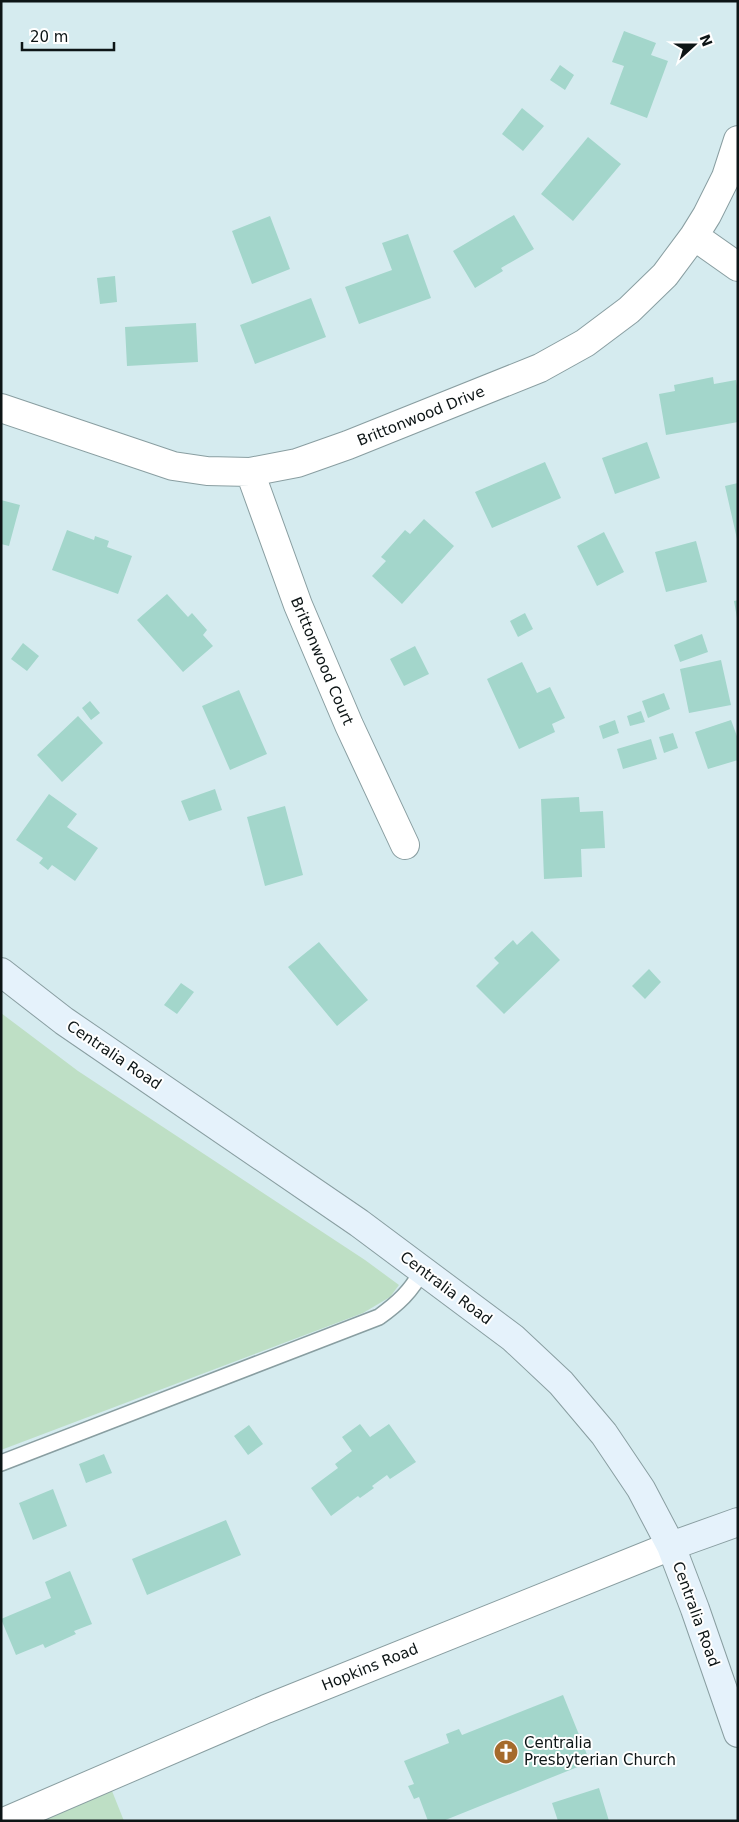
<svg xmlns="http://www.w3.org/2000/svg" width="739" height="1822" viewBox="0 0 739 1822" font-family="'DejaVu Sans',sans-serif">
<rect width="100%" height="100%" fill="#d5ebef"/>
<!-- green -->
<path fill="#bedfc5" d="M 1,1013 L 78,1071 L 365,1260 L 399,1285 L 390,1297 L 363,1313 L 1,1450 Z
M 112,1791 L 124,1821 L 40,1821 Z"/>
<!-- building -->
<path fill="#a3d6cb" d="M 624,31 L 656,43 L 651,55 L 668,61 L 647,118 L 610,104 L 624,66 L 612,62 Z
M 560,65 L 574,75 L 565,90 L 550,80 Z
M 522,108 L 544,126 L 523,151 L 502,134 Z
M 588,137 L 621,164 L 573,221 L 541,194 Z
M 514,215 L 534,249 L 501,268 L 503,271 L 475,288 L 453,251 Z
M 270,216 L 290,269 L 252,284 L 232,231 Z
M 408,234 L 431,298 L 359,324 L 345,287 L 392,270 L 382,243 Z
M 115,276 L 117,302 L 100,304 L 97,278 Z
M 311,298 L 326,337 L 255,364 L 240,325 Z
M 196,323 L 198,362 L 127,366 L 125,327 Z
M 713,377 L 714,384 L 736,380 L 738,392 L 738,422 L 666,435 L 659,394 L 675,391 L 674,385 Z
M 647,442 L 660,478 L 615,494 L 602,458 Z
M 545,462 L 561,498 L 492,528 L 475,492 Z
M 738,483 L 738,539 L 737,539 L 725,486 Z
M 1,500 L 20,505 L 9,546 L 1,544 Z
M 424,519 L 454,546 L 402,604 L 372,576 L 386,561 L 381,557 L 405,530 L 410,534 Z
M 67,530 L 94,540 L 95,536 L 109,541 L 107,547 L 132,556 L 118,594 L 52,570 Z
M 604,532 L 624,572 L 597,586 L 577,546 Z
M 696,541 L 707,582 L 666,592 L 655,552 Z
M 167,594 L 188,617 L 192,613 L 207,630 L 203,635 L 213,646 L 183,672 L 137,620 Z
M 738,600 L 738,618 L 737,618 L 734,601 Z
M 525,613 L 533,629 L 518,637 L 510,621 Z
M 702,634 L 708,652 L 680,662 L 674,645 Z
M 23,643 L 39,656 L 27,671 L 11,659 Z
M 415,646 L 429,674 L 404,686 L 390,659 Z
M 721,660 L 731,705 L 689,713 L 680,669 Z
M 522,662 L 537,693 L 550,687 L 565,718 L 552,724 L 555,732 L 519,749 L 487,679 Z
M 239,690 L 267,754 L 230,770 L 202,706 Z
M 664,693 L 670,709 L 648,718 L 642,701 Z
M 90,701 L 100,713 L 91,720 L 82,708 Z
M 641,711 L 645,722 L 630,726 L 627,716 Z
M 78,716 L 103,743 L 62,782 L 37,755 Z
M 615,720 L 619,733 L 603,739 L 599,726 Z
M 731,720 L 738,739 L 738,760 L 708,769 L 695,732 Z
M 673,733 L 678,748 L 664,753 L 659,737 Z
M 651,739 L 657,759 L 623,769 L 617,749 Z
M 215,789 L 222,810 L 189,821 L 181,801 Z
M 49,794 L 77,814 L 67,827 L 98,848 L 75,881 L 52,865 L 48,870 L 39,863 L 43,858 L 16,840 Z
M 579,797 L 580,812 L 603,811 L 605,848 L 581,849 L 582,877 L 544,879 L 541,799 Z
M 285,806 L 303,875 L 265,886 L 247,817 Z
M 532,931 L 560,960 L 504,1014 L 476,986 L 499,963 L 494,958 L 513,940 L 517,945 Z
M 319,942 L 368,1000 L 337,1026 L 288,967 Z
M 649,969 L 661,982 L 645,999 L 632,986 Z
M 181,983 L 194,992 L 177,1014 L 164,1005 Z
M 360,1424 L 370,1437 L 389,1424 L 416,1462 L 390,1479 L 387,1475 L 372,1486 L 374,1488 L 360,1498 L 358,1496 L 331,1516 L 311,1488 L 338,1468 L 335,1464 L 352,1451 L 342,1437 Z
M 249,1425 L 263,1444 L 248,1455 L 234,1436 Z
M 104,1454 L 112,1473 L 86,1483 L 79,1464 Z
M 53,1489 L 67,1526 L 33,1540 L 19,1503 Z
M 226,1520 L 241,1555 L 147,1595 L 132,1559 Z
M 70,1571 L 92,1624 L 74,1631 L 76,1634 L 45,1648 L 43,1644 L 16,1655 L 1,1619 L 51,1598 L 45,1582 Z
M 563,1695 L 590,1762 L 443,1821 L 428,1821 L 419,1797 L 414,1799 L 408,1786 L 414,1784 L 404,1761 L 449,1743 L 446,1734 L 459,1729 L 462,1735 Z
M 599,1788 L 609,1821 L 558,1821 L 552,1803 Z"/>
<g fill="none" stroke-linecap="round" stroke-linejoin="round">
<defs>
<path id="lane" d="M 1,1463 L 379,1317 C 397,1304 412,1291 422,1270"/>
<path id="street" d="M 694,236 L 738,267
M 1,408 L 173,466 L 207,471 L 250,472 L 297,463 L 348,445 L 540,368 L 585,343 L 629,310 L 665,275 L 694,236 L 707,215 L 726,177 L 738,140
M 250,472 L 298,605 L 349,725 L 405,845
M 6,1821 L 266,1709 L 671,1546"/>
<path id="secondary" d="M 1,972 L 64,1021 L 359,1223 L 513,1338 L 561,1383 L 604,1434 L 641,1489 L 671,1546 L 695,1609 L 738,1733
M 671,1546 L 738,1522"/>
</defs>
<!-- lane casing -->
<use href="#lane" stroke="#899ea1" stroke-width="18"/>
<!-- street casing -->
<use href="#street" stroke="#899ea1" stroke-width="30"/>
<!-- secondary casing -->
<use href="#secondary" stroke="#899ea1" stroke-width="30"/>
<!-- lane -->
<use href="#lane" stroke="#fff" stroke-width="15"/>
<!-- street -->
<use href="#street" stroke="#fff" stroke-width="28"/>
<!-- secondary -->
<use href="#secondary" stroke="#e5f2fb" stroke-width="28"/>
</g>
<!-- icons -->
<defs>
<symbol id="church-disc" viewBox="-11 -11 22 22"><circle r="9.5" fill="#a56a2c" stroke="#fff"/><path d="M-1.2-6h2.4v3.5h3.3v2.4h-3.3V6h-2.4V-.1h-3.3v-2.4h3.3Z" fill="#fff"/></symbol>
</defs>
<g fill-rule="evenodd">
<use href="#church-disc" x="492" y="1738" width="28" height="28"/>
</g>
<g text-anchor="middle" stroke-width="4" stroke-linejoin="round" paint-order="stroke">
<!-- street labels -->
<g font-size="15" fill="#0d1516" stroke="#fff">
<text transform="translate(421 416) rotate(-22)" y="5">Brittonwood Drive</text>
<text transform="translate(322 661) rotate(67)" y="5">Brittonwood Court</text>
<text transform="translate(114 1055) rotate(34)" y="5">Centralia Road</text>
<text transform="translate(446 1288) rotate(37)" y="5">Centralia Road</text>
<text transform="translate(696 1614) rotate(70)" y="5">Centralia Road</text>
<text transform="translate(370 1667) rotate(-22)" y="5">Hopkins Road</text>
</g>
<!-- poi labels -->
<g font-size="15" fill="#0d1516" stroke="#fff" text-anchor="start">
<text x="524" y="1748">Centralia<tspan x="524" dy="17">Presbyterian Church</tspan></text>
</g>
</g>
<!-- border -->
<rect width="739" height="1822" fill="none" stroke="#0d1516" stroke-width="5"/>
<!-- north arrow -->
<g transform="translate(694 45) rotate(69)" stroke="#ffffff" stroke-width="4" paint-order="stroke">
<path d="M0-4L9 19L0 12L-9 19Z" fill="#0d1516"/>
<text y="-8" font-size="14" font-weight="bold" text-anchor="middle" fill="#0d1516">N</text>
</g>
<!-- scale -->
<path d="M22 42v8h92v-8" fill="none" stroke="#0d1516" stroke-width="2.5"/>
<text x="30" y="42" font-size="15" fill="#0d1516" stroke="#ffffff" stroke-width="4" paint-order="stroke">20 m</text>
</svg>
